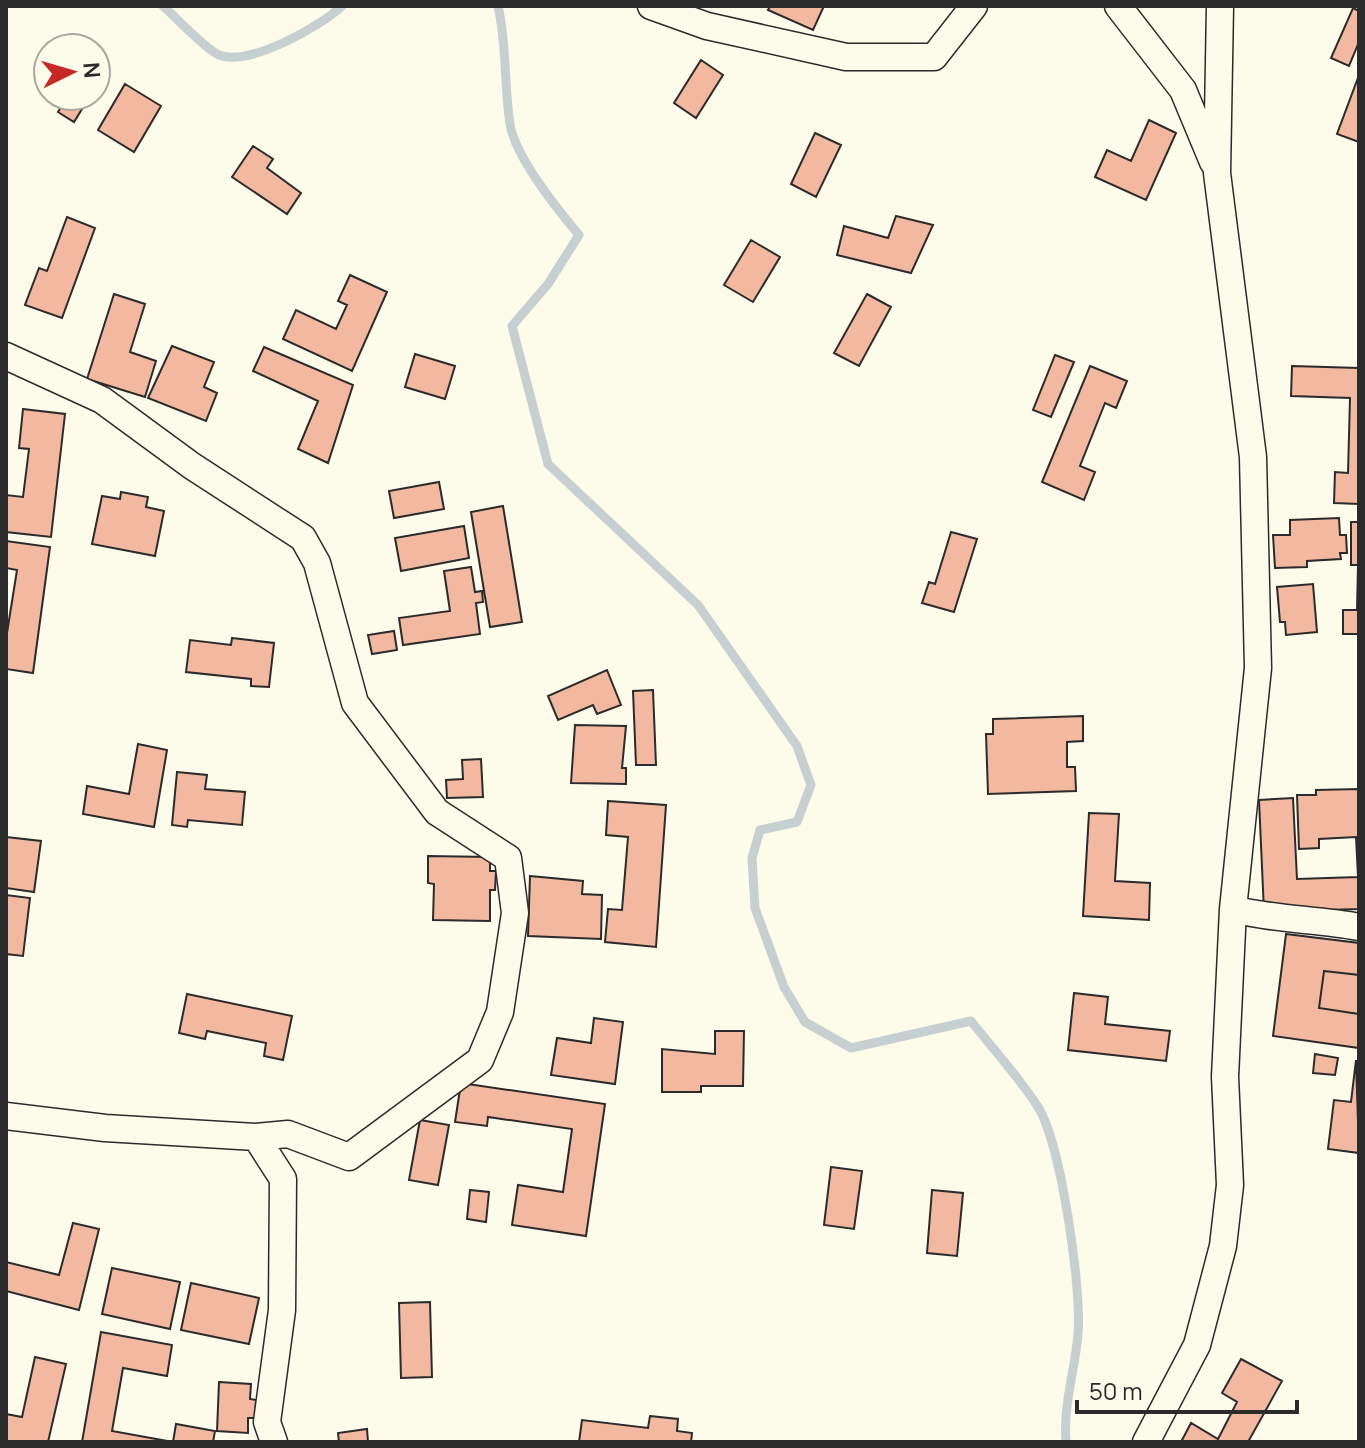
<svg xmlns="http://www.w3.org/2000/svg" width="1365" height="1448" viewBox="0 0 1365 1448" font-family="Manrope,sans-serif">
<rect width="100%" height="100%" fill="#fdfbea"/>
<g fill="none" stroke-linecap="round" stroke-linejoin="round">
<!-- stream -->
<path stroke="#c7d0d0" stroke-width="9" d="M 163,6 C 177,18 204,48 219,55 C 249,67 321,26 342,6
M 498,6 C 507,45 504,85 510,124 C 515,157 558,210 579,235 L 548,284 L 512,326 L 548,464 L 698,605 L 797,746 L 811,785 L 797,822 L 760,830 L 752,858 L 755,908 L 784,987 L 805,1022 L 851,1048 L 971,1021 C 993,1049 1019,1077 1038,1107 C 1061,1143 1082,1290 1078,1334 C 1075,1371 1063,1404 1066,1442"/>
</g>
<!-- building -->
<path fill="#f2b8a0" stroke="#2b2b2b" stroke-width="2" d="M 770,6 L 824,6 L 813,30 L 768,10 Z
M 1353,8 L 1359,11 L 1359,42 L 1349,66 L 1331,58 Z
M 701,60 L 723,75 L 696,118 L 674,103 Z
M 1359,75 L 1359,142 L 1337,134 Z
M 125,84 L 161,106 L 134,152 L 98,130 Z
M 68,96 L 90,96 L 74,122 L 58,112 Z
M 1149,120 L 1176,133 L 1146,200 L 1095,177 L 1107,150 L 1131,161 Z
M 815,133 L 841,145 L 816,197 L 791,184 Z
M 253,146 L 273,159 L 267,168 L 301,193 L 287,214 L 232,177 Z
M 896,216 L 933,225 L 911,273 L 837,255 L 844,226 L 888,238 Z
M 67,217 L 95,228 L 62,318 L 25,305 L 39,268 L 47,271 Z
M 751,240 L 780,257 L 753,302 L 724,285 Z
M 350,275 L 387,292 L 352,371 L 283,339 L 296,310 L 336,329 L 347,305 L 338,301 Z
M 114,294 L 145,304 L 130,352 L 156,361 L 145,397 L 87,379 Z
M 867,294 L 891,307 L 859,366 L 834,353 Z
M 172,346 L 214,362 L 204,387 L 217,393 L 206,421 L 148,398 Z
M 264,347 L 353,385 L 328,463 L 298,449 L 318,401 L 253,371 Z
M 415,354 L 455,366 L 445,399 L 405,387 Z
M 1055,355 L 1074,362 L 1051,417 L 1033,410 Z
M 1090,366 L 1127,381 L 1116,408 L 1105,403 L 1080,466 L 1095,472 L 1084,500 L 1042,482 Z
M 1292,366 L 1359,368 L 1359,504 L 1334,503 L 1335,472 L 1348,473 L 1350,398 L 1291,396 Z
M 23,409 L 65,414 L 51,537 L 6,532 L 6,495 L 23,497 L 29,449 L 19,448 Z
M 439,482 L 444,509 L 394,518 L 389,491 Z
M 121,492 L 148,497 L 146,507 L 164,511 L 155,556 L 92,544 L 102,496 L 120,499 Z
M 503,506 L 522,622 L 490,627 L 471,512 Z
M 1339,518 L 1340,535 L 1346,535 L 1347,553 L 1340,553 L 1341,559 L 1307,561 L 1307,567 L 1275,568 L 1273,535 L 1290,535 L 1290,520 Z
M 1351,522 L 1359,522 L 1359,634 L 1343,634 L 1343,610 L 1357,610 L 1358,565 L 1351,565 Z
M 464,526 L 469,558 L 401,571 L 395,538 Z
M 951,532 L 977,539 L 954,612 L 922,603 L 929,582 L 935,584 Z
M 6,541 L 50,547 L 33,673 L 6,669 L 6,639 L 17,570 L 6,568 Z
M 471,567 L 475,592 L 482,591 L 483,602 L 476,603 L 480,634 L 403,645 L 399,618 L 450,611 L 444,571 Z
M 1313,584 L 1317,632 L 1286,635 L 1285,622 L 1280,622 L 1277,587 Z
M 394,631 L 397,650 L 372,654 L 368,635 Z
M 232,638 L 274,643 L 269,687 L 251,686 L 251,679 L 186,672 L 190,640 L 231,645 Z
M 607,670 L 621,705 L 597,714 L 593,705 L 558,720 L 548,696 Z
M 653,690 L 656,765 L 636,765 L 633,691 Z
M 1083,716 L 1083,741 L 1067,742 L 1067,767 L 1075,767 L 1076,791 L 988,794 L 986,734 L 993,734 L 993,719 Z
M 575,725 L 626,726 L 622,768 L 626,768 L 626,784 L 571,783 Z
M 138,744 L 167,750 L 154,827 L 83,814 L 87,786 L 129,794 Z
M 481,759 L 483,797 L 447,798 L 446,780 L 463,779 L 462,760 Z
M 177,772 L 207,775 L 205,789 L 245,792 L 242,825 L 188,820 L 187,827 L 172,825 Z
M 1359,789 L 1359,909 L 1264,912 L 1259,800 L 1293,798 L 1297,879 L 1358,877 L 1356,837 L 1319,839 L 1319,848 L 1299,849 L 1297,795 L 1316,795 L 1316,790 Z
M 608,801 L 666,805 L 656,947 L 605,942 L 608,909 L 622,910 L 628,837 L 606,835 Z
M 1089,813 L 1119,814 L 1115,881 L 1150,883 L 1149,920 L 1083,916 Z
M 6,837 L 41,841 L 34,892 L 6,888 Z
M 428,856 L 490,857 L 490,871 L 496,871 L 495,890 L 490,890 L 490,921 L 433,920 L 434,884 L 428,883 Z
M 530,876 L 583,881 L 582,894 L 602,895 L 601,939 L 528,936 Z
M 6,895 L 30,898 L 23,956 L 6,954 Z
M 1286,934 L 1359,943 L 1359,975 L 1324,971 L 1319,1008 L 1359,1014 L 1359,1048 L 1273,1036 Z
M 1324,971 L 1359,975 L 1359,1014 L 1319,1008 Z
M 1074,993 L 1108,997 L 1105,1024 L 1170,1031 L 1166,1061 L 1068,1050 Z
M 187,994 L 292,1016 L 283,1060 L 264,1056 L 266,1043 L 207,1031 L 205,1039 L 179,1033 Z
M 594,1018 L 623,1022 L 615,1084 L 551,1075 L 557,1038 L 591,1043 Z
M 715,1031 L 744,1031 L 743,1086 L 701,1086 L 701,1092 L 662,1092 L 662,1049 L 715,1054 Z
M 1315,1054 L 1338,1058 L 1335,1075 L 1313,1073 Z
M 1356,1060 L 1359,1153 L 1328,1149 L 1334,1100 L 1351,1102 Z
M 461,1083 L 605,1104 L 586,1236 L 512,1225 L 518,1185 L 563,1192 L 572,1129 L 488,1117 L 487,1126 L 455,1122 Z
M 420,1120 L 449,1125 L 438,1185 L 409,1180 Z
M 831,1167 L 862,1171 L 854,1229 L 824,1225 Z
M 470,1190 L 489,1192 L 486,1222 L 467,1219 Z
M 932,1190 L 963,1193 L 957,1256 L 927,1253 Z
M 73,1223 L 99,1229 L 79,1310 L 6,1291 L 6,1262 L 59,1275 Z
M 112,1268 L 180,1282 L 170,1329 L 102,1314 Z
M 191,1283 L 259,1298 L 249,1344 L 181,1330 Z
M 430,1302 L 432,1377 L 401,1378 L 399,1303 Z
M 101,1332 L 172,1345 L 167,1376 L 123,1368 L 112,1431 L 173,1442 L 176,1424 L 215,1431 L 213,1442 L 82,1442 Z
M 35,1357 L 66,1364 L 48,1442 L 6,1442 L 6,1414 L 22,1417 Z
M 1241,1359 L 1282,1381 L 1248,1442 L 1181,1442 L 1191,1423 L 1218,1439 L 1237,1402 L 1222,1393 Z
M 219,1382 L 251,1384 L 250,1399 L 256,1400 L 255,1418 L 248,1418 L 248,1433 L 217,1431 Z
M 650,1416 L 678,1419 L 677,1431 L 692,1433 L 691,1442 L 579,1442 L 582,1420 L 648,1428 Z
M 367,1429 L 368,1442 L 339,1442 L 338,1433 Z"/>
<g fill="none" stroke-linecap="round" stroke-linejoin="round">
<defs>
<path id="street" d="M 651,6 L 707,26 L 846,57 L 934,57 L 974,6
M 1118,6 L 1183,90 L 1213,162
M 6,356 L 102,400 L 192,466 L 303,538 L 317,563 L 355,703 L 437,812 L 508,858 L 515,913 L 500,1012 L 480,1060 L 349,1157 L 288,1134 L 256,1137 L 105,1128 L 6,1116
M 1233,909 C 1274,920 1317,919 1359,927
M 256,1137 L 283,1179 L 282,1310 L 267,1422 L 274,1442
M 1146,1442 L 1197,1345 L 1223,1246 L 1230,1185 L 1225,1077 L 1233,909 L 1258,668 L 1253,457 L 1217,173 L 1220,6"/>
</defs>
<!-- street casing -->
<use href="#street" stroke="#2b2b2b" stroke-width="29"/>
<!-- street -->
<use href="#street" stroke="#fdfbea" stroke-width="26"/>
</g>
<!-- border -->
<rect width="1365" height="1448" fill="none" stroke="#2b2b2b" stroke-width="16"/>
<!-- north arrow -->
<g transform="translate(72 72) rotate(85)"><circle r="38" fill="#fdfbea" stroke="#a9a89e" stroke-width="2"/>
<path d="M0-6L14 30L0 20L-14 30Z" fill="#c62828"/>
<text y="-12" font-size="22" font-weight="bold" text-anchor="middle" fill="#2b2b2b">N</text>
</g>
<!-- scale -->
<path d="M1077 1400v12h220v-12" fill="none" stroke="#2b2b2b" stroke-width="4"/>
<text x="1089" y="1400" font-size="24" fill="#2b2b2b" stroke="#fdfbea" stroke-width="6" paint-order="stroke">50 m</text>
</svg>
